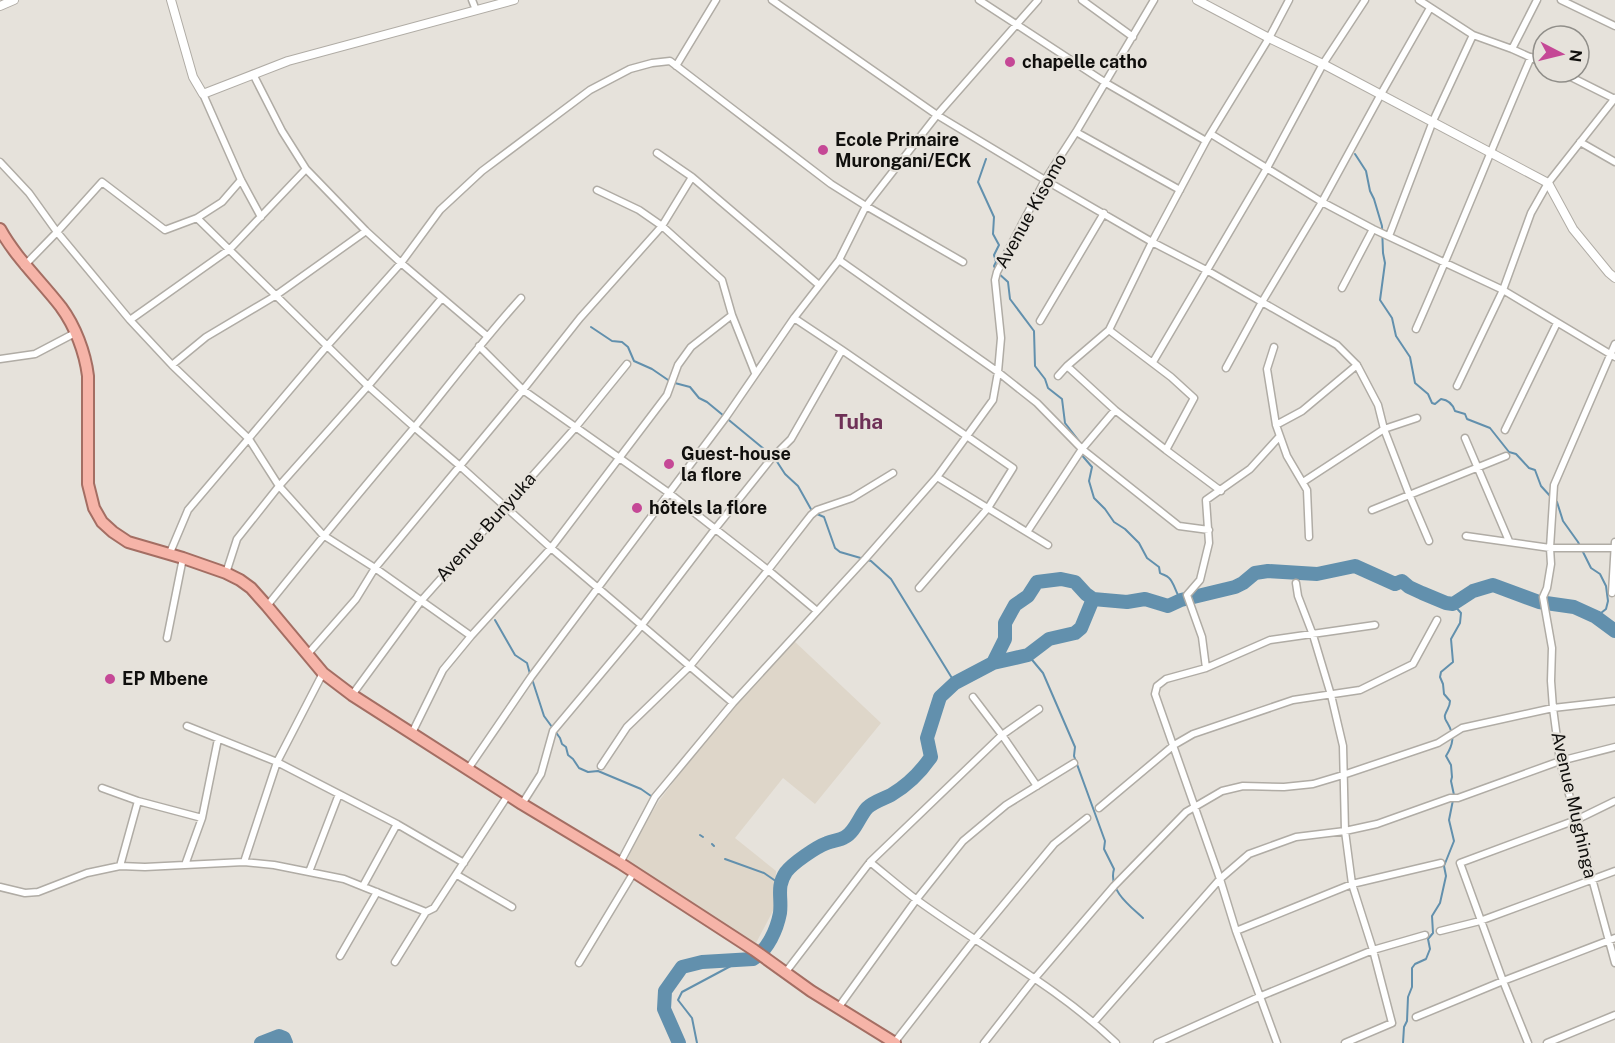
<svg xmlns="http://www.w3.org/2000/svg" width="1615" height="1043" viewBox="0 0 1615 1043" font-family="'Public Sans',sans-serif">
<rect width="100%" height="100%" fill="#e6e2db"/>
<!-- built -->
<path fill="#ded6c9" d="M 793,640 L 881,723 L 815,804 L 783,778 L 735,838 L 776,871 L 775,907 L 756,943 L 690,902 L 627,860 L 640,832 L 659,801 L 681,772 L 735,705 Z"/>
<g fill="none" stroke-linecap="round" stroke-linejoin="round">
<!-- stream -->
<path stroke="#6290ad" stroke-width="2" d="M 1355,154 L 1366,171 L 1370,191 L 1374,199 L 1382,226 L 1383,253 L 1385,263 L 1380,300 L 1392,318 L 1396,336 L 1410,357 L 1415,383 L 1428,394 L 1432,403 L 1435,404 L 1441,399 C 1449,400 1453,405 1455,411 L 1465,414 L 1467,419 L 1490,428 L 1509,452 L 1516,454 L 1529,468 L 1535,470 L 1541,486 L 1551,497
M 986,159 L 978,182 L 994,217 L 993,234 L 999,245 L 994,255 L 996,262 L 994,266 L 997,272 L 1008,282 L 1010,299 L 1034,331 L 1035,366 L 1045,379 L 1048,388 L 1062,399 L 1065,423 L 1079,441 L 1079,444
M 591,327 L 612,341 L 622,342 L 628,347 L 634,361 L 652,369 L 671,382 L 690,387 L 699,398 L 707,402 L 764,449 L 767,454 L 772,454 L 785,474 L 798,486 L 812,511
M 1080,453 L 1092,467 L 1089,481 L 1094,498 L 1105,509 L 1114,522 L 1125,529 L 1139,543 L 1147,558 L 1159,567 L 1160,573 C 1163,575 1167,575 1169,578 C 1174,582 1176,594 1181,600
M 1555,501 L 1557,502 L 1563,521 L 1578,542 L 1591,568 L 1600,574 L 1606,586 L 1608,601 L 1606,609 L 1596,617
M 817,514 L 824,517 L 835,548 L 840,552 L 871,561 L 891,579 L 955,683
M 495,620 L 515,655 L 527,663 L 530,674
M 1028,655 L 1043,673 L 1075,747 L 1074,756 L 1105,841 L 1104,849 L 1114,869 C 1108,890 1130,906 1143,918
M 532,679 L 544,716 L 560,738 L 562,744 L 566,747 L 568,755 L 573,759 L 579,768 L 588,772 L 598,771 L 641,789 L 651,796
M 700,835 L 703,837
M 712,844 L 714,846
M 725,859 L 764,873 L 780,884
M 697,1043 L 692,1018 L 678,1000 L 682,992 L 742,960
M 1403,1043 L 1404,1027 L 1407,1021 L 1408,997 L 1412,987 L 1412,968 L 1415,964 L 1426,959 L 1430,949 L 1428,939 L 1433,933 L 1432,916 L 1440,903 L 1446,876 L 1444,866 L 1454,841 L 1449,820 L 1454,795 L 1451,781 L 1452,777 L 1451,765 L 1446,756 C 1453,745 1455,736 1448,724 C 1446,720 1444,719 1445,715 C 1447,709 1450,707 1450,701 L 1444,694 L 1443,684 L 1440,677 L 1441,672 L 1453,662 L 1451,639 L 1460,623 L 1461,613 L 1453,604"/>
<!-- river -->
<path stroke="#6290ad" stroke-width="14" d="M 993,663 L 1028,655 L 1049,639 L 1075,633 L 1081,628 L 1093,599
M 261,1043 L 279,1036 L 284,1038 L 286,1043
M 679,1043 L 664,1009 L 665,991 L 682,967 L 702,962 L 753,959 C 768,950 777,929 780,913 C 782,897 776,887 786,872 C 793,863 816,847 827,843 C 833,840 839,841 845,837 C 855,832 859,817 867,808 C 873,802 883,799 891,795 C 908,785 920,773 931,757 L 927,738 L 940,697 L 955,683 L 993,663 L 1005,639 L 1005,623 L 1015,605 L 1028,596 L 1037,582 L 1061,579 L 1075,582 L 1086,594 L 1093,599 L 1127,602 L 1145,599 L 1168,606 L 1181,600 L 1235,587 L 1243,583 L 1255,573 L 1268,571 L 1317,574 L 1355,566 L 1395,584 L 1402,581 L 1409,587 L 1422,593 L 1446,603 L 1453,604 L 1473,591 L 1493,585 L 1539,602 L 1574,607 L 1596,617 L 1615,631"/>
<defs>
<path id="minor" d="M 472,0 L 476,10
M 772,0 L 937,115 L 1045,180 L 1152,242 L 1208,271 L 1337,345 L 1357,365 L 1378,405 L 1384,429 L 1409,494 L 1429,541
M 979,0 L 1106,83 L 1206,141
M 1082,0 L 1133,37
M 1419,0 L 1473,35 L 1512,49 L 1543,63
M 1561,0 L 1615,26
M 1512,49 L 1537,0
M 676,66 L 716,0
M 1561,72 L 1615,99
M 253,74 L 282,131 L 306,169 L 366,231 L 401,263 L 487,336
M 203,94 L 241,180 L 261,217
M 1076,132 L 1180,190
M 1211,134 L 1322,202 L 1373,229 L 1503,290 L 1615,357
M 1580,142 L 1615,162
M 657,153 L 692,177 L 819,285
M 0,162 L 29,193 L 57,232 L 130,320 L 172,365 L 249,439 L 279,486 L 323,535 L 375,568 L 471,636
M 597,190 L 639,210 L 662,226 L 722,280 L 732,315 L 755,373
M 197,218 L 368,386 L 414,427 L 460,466 L 551,548 L 733,703
M 1389,236 L 1433,121 L 1473,35
M 839,260 L 998,372 L 1037,403 L 1082,449 L 1179,526 L 1209,530
M 24,266 L 57,232 L 102,182 L 165,230 L 197,218 L 222,202 L 241,180
M 1342,288 L 1373,229
M 794,318 L 842,350 L 1013,468 L 988,508 L 919,588
M 130,320 L 230,249 L 306,169
M 1040,321 L 1104,213
M 1416,329 C 1456,239 1492,147 1531,57
M 1109,330 L 1171,377 L 1194,398 L 1166,450
M 1615,344 L 1554,485 L 1550,548 L 1551,564 L 1547,588 L 1543,597 L 1552,648 L 1551,681 L 1553,708 L 1560,761 L 1615,963
M 479,346 L 523,390 L 669,493 L 768,570 L 817,611
M 1274,347 L 1267,369 L 1276,425 L 1287,456 L 1307,490 L 1309,537
M 0,359 L 35,354 L 75,333
M 1153,362 L 1267,168 L 1323,64 L 1365,0
M 172,365 L 206,337 L 275,296 L 366,231
M 1067,366 L 1115,410 L 1166,450 L 1221,491
M 1226,368 L 1262,302 L 1322,202 L 1381,94 L 1430,8
M 1058,376 L 1067,366 L 1109,330 L 1152,242 L 1206,141 L 1269,38 L 1289,0
M 1457,386 L 1503,290 L 1531,213 L 1548,183 L 1615,98
M 1276,425 L 1302,411 L 1357,365
M 1505,430 L 1557,323
M 1465,438 L 1509,541
M 937,477 L 1048,545
M 1303,482 L 1384,429 L 1417,418
M 1372,510 L 1506,456
M 1027,532 L 1082,449 L 1115,410
M 1466,536 L 1550,548 L 1615,548
M 169,555 L 188,510 L 327,346 L 401,263 L 440,210 L 482,171 L 590,90 L 630,69 L 652,63 L 670,61 L 831,184 L 866,206 L 963,262
M 226,573 L 237,539 L 279,486 L 368,386 L 442,298
M 1296,583 L 1298,596 L 1313,635 L 1331,695 L 1343,746 L 1345,831 L 1352,884 L 1373,950 L 1392,1023 L 1345,1043
M 1612,593 L 1615,542
M 267,606 C 315,546 364,487 413,429 C 449,385 483,340 521,298
M 167,638 L 183,558
M 307,655 L 356,599 L 375,568 L 523,390 L 580,318 L 662,226 L 692,177
M 1206,668 L 1202,637 L 1187,595 L 1200,580 L 1209,543 L 1206,500 L 1250,469 L 1279,437
M 352,695 L 421,601 L 575,428 L 627,364
M 973,697 L 1002,735 L 1037,786
M 187,726 L 277,762 L 397,824 L 464,863
M 412,733 L 443,670 L 471,636 L 551,548 L 667,395 L 678,365 L 691,347 L 732,315
M 601,766 L 627,727 L 690,666 L 768,570 L 811,515 L 817,510 L 852,498 L 893,473
M 468,769 L 531,677 L 726,417 L 794,318 L 839,260 L 866,206 L 937,115 L 1038,0
M 102,788 L 138,801 L 202,818
M 522,804 L 541,774 L 553,731 L 641,626 L 715,529 L 771,459 L 791,439 L 842,350
M 1099,808 L 1174,745 L 1193,734 L 1293,700 L 1360,690 L 1413,664 L 1437,620
M 244,862 L 274,865 L 344,879 L 426,912 L 434,908 L 508,795
M 870,862 C 886,875 901,888 917,900 C 983,948 1057,986 1116,1043
M 620,863 L 655,797 L 733,703 L 866,558 L 937,477 L 993,400 L 998,372 L 1001,338 L 995,280 L 997,272 L 1045,180 L 1076,132 L 1154,0
M 185,865 L 202,818 L 218,739
M 120,866 L 138,801
M 309,872 L 339,794
M 457,875 L 512,907
M 363,886 L 397,824
M 0,887 L 25,893 L 38,892 L 87,873 L 120,866 L 145,867 L 244,862 L 277,762 L 323,673
M 1236,931 L 1352,884 L 1441,863
M 1440,931 L 1480,921 L 1615,871
M 340,956 L 377,892
M 395,962 L 426,912
M 579,963 L 634,872
M 785,973 L 870,862 L 1002,735 L 1039,709
M 838,1008 L 916,900 L 963,841 L 1006,805 L 1074,763
M 1416,1017 L 1503,981 L 1615,938
M 1094,1022 L 1220,879 L 1249,854 L 1296,837 L 1345,831 L 1377,824 L 1450,798 L 1458,798 L 1560,761 L 1615,747
M 894,1043 L 975,939 L 1054,844 L 1087,818
M 984,1043 L 1035,978 L 1114,886 L 1186,812 L 1222,791 L 1243,786 L 1284,787 L 1313,784 L 1343,775 L 1438,743 L 1462,728 L 1553,708 L 1615,701
M 1157,1043 L 1261,996 L 1373,950 L 1425,935
M 1277,1043 L 1236,931 L 1220,879 L 1155,694 L 1157,686 L 1166,679 L 1206,668 L 1270,640 L 1375,625
M 1528,1043 L 1503,981 L 1460,863 L 1576,820 L 1615,801
M 1547,1043 L 1615,1015"/>
<path id="tertiary" d="M 171,0 L 193,77 L 203,94 L 288,61 L 514,0
M 1197,0 L 1269,38 L 1323,64 L 1548,183 L 1573,229 L 1609,273 L 1615,278
M 0,6 L 14,0"/>
<path id="trunk" d="M 0,229 C 16,258 40,280 61,307 C 75,326 85,352 88,376 L 88,484 L 94,508 L 102,522 L 113,532 L 128,542 L 183,558 L 226,573 L 240,580 L 251,588 L 267,606 L 323,673 L 352,695 L 522,804 L 620,863 L 754,950 L 811,991 L 895,1043"/>
</defs>
<!-- minor casing -->
<use href="#minor" stroke="#b0aca5" stroke-width="9"/>
<!-- tertiary casing -->
<use href="#tertiary" stroke="#b0aca5" stroke-width="10"/>
<!-- trunk casing -->
<use href="#trunk" stroke="#a46e63" stroke-width="14"/>
<!-- minor -->
<use href="#minor" stroke="#fff" stroke-width="6"/>
<!-- tertiary -->
<use href="#tertiary" stroke="#fff" stroke-width="8"/>
<!-- trunk -->
<use href="#trunk" stroke="#f6b4a8" stroke-width="10"/>
</g>
<!-- markers -->
<g fill="#c54896" stroke="#e6e2db" stroke-width="2">
<circle cx="1010" cy="62" r="6"/>
<circle cx="823" cy="150" r="6"/>
<circle cx="669" cy="464" r="6"/>
<circle cx="637" cy="508" r="6"/>
<circle cx="110" cy="679" r="6"/>
</g>
<g text-anchor="middle" stroke-width="4.5" stroke-linejoin="round" paint-order="stroke">
<!-- poi labels -->
<g font-size="18" font-weight="bold" fill="#100f0d" stroke="#e6e2db" text-anchor="start">
<text x="1022" y="68">chapelle catho</text>
<text x="835" y="146">Ecole Primaire<tspan x="835" dy="21">Murongani/ECK</tspan></text>
<text x="681" y="460">Guest-house<tspan x="681" dy="21">la flore</tspan></text>
<text x="649" y="514">hôtels la flore</text>
<text x="122" y="685">EP Mbene</text>
</g>
<!-- street labels -->
<g font-size="18" fill="#100f0d" stroke="#e6e2db">
<text transform="translate(1031 211) rotate(-61)" y="6">Avenue Kisomo</text>
<text transform="translate(486 527) rotate(-48)" y="6">Avenue Bunyuka</text>
<text transform="translate(1574 805) rotate(77)" y="6">Avenue Mughinga</text>
</g>
<!-- quarter labels -->
<g font-size="21" font-weight="bold" fill="#6e3056" stroke="#e6e2db">
<text x="859" y="429">Tuha</text>
</g>
</g>
<!-- north arrow -->
<g transform="translate(1561 54) rotate(97)"><circle r="28" fill="#e6e2db" stroke="#908e89" stroke-width="1.5"/>
<path d="M0-4.5L10 22L0 15L-10 22Z" fill="#c54896"/>
<text y="-9" font-size="16" font-weight="bold" text-anchor="middle" fill="#100f0d">N</text>
</g>
</svg>
